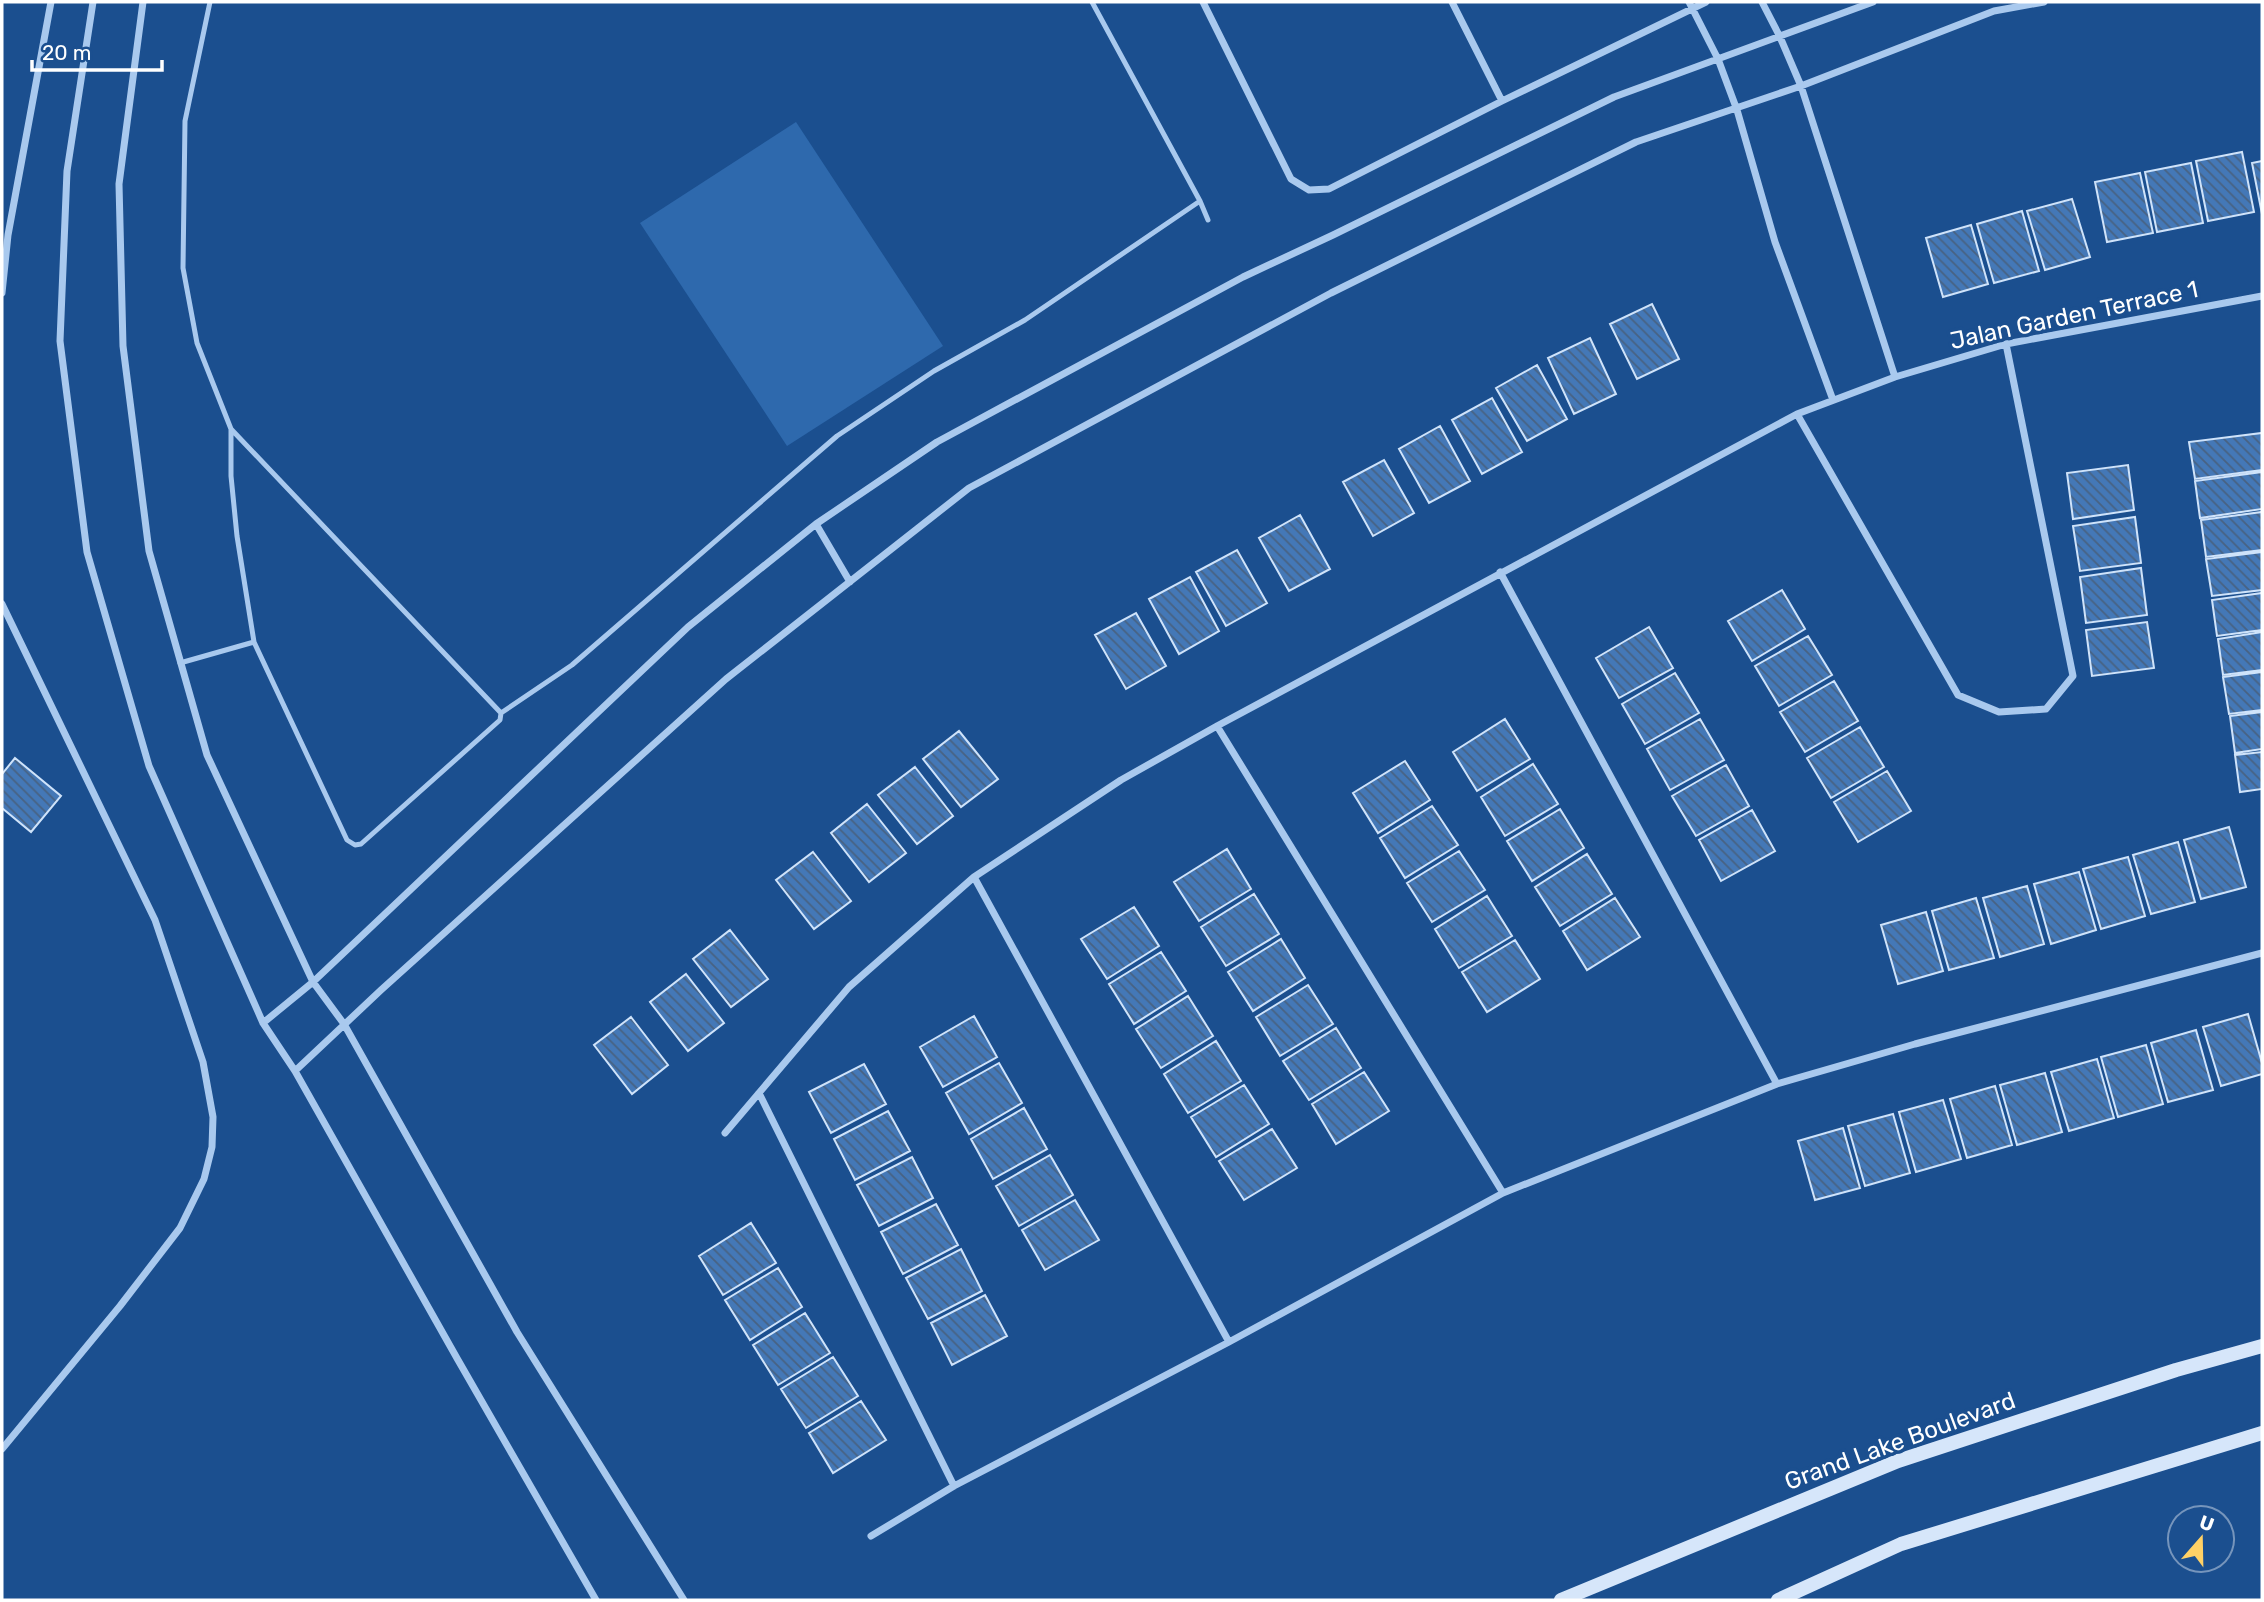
<svg xmlns="http://www.w3.org/2000/svg" width="2264" height="1602" viewBox="0 0 2264 1602" font-family="Rubik,sans-serif">
<defs>
<pattern id="building-back-hatch" width="6" height="6" patternUnits="userSpaceOnUse" patternTransform="scale(1.75)"><rect width="6" height="6" fill="#4478b7"/><path d="M-1 5l2 2M0 0l6 6M5-1l2 2" fill="none" stroke="#486282"/></pattern>
</defs>
<rect width="100%" height="100%" fill="#1b4f8f"/>
<!-- pitch -->
<path fill="#2e69ad" d="M 796,122 L 943,346 L 787,446 L 640,223 Z"/>
<!-- building -->
<path fill="url(#building-back-hatch)" stroke="#cfe3fa" stroke-width="2" d="M 2242,152 L 2254,212 L 2208,221 L 2196,161 Z
M 2262,161 L 2262,214 L 2252,163 Z
M 2191,163 L 2203,223 L 2157,232 L 2145,172 Z
M 2140,173 L 2153,233 L 2107,242 L 2095,182 Z
M 2072,199 L 2090,257 L 2045,270 L 2027,211 Z
M 2022,211 L 2039,271 L 1994,283 L 1977,224 Z
M 1971,225 L 1988,284 L 1943,297 L 1926,238 Z
M 1652,304 L 1679,359 L 1637,379 L 1610,324 Z
M 1590,338 L 1616,394 L 1574,414 L 1548,358 Z
M 1537,365 L 1567,419 L 1527,441 L 1496,388 Z
M 1492,398 L 1522,452 L 1482,474 L 1452,420 Z
M 1440,426 L 1470,481 L 1429,503 L 1399,449 Z
M 2262,433 L 2262,470 L 2195,479 L 2189,442 Z
M 1384,460 L 1414,513 L 1373,536 L 1343,482 Z
M 2128,465 L 2134,510 L 2073,519 L 2067,473 Z
M 2262,472 L 2262,509 L 2200,518 L 2195,481 Z
M 2262,512 L 2262,550 L 2206,557 L 2201,520 Z
M 1300,515 L 1330,569 L 1289,591 L 1259,538 Z
M 2135,517 L 2141,563 L 2080,571 L 2073,526 Z
M 1237,550 L 1267,603 L 1226,626 L 1196,572 Z
M 2262,552 L 2262,590 L 2212,596 L 2206,559 Z
M 2141,568 L 2147,615 L 2086,623 L 2080,577 Z
M 1190,577 L 1219,631 L 1179,654 L 1149,599 Z
M 1782,590 L 1805,629 L 1752,661 L 1728,621 Z
M 2262,593 L 2262,630 L 2217,636 L 2212,600 Z
M 1136,613 L 1166,666 L 1126,689 L 1095,635 Z
M 2147,622 L 2154,668 L 2092,676 L 2086,630 Z
M 1649,627 L 1673,668 L 1619,698 L 1596,658 Z
M 2262,632 L 2262,670 L 2223,675 L 2218,639 Z
M 1808,636 L 1832,675 L 1779,706 L 1755,666 Z
M 2262,672 L 2262,710 L 2229,714 L 2223,677 Z
M 1675,673 L 1699,713 L 1645,744 L 1622,704 Z
M 1834,681 L 1858,721 L 1805,752 L 1780,712 Z
M 2262,712 L 2262,749 L 2235,753 L 2230,716 Z
M 1505,719 L 1530,759 L 1477,791 L 1453,752 Z
M 1700,719 L 1724,760 L 1670,790 L 1647,749 Z
M 1860,727 L 1884,767 L 1831,798 L 1807,758 Z
M 959,731 L 998,779 L 961,807 L 923,759 Z
M 2262,752 L 2262,789 L 2240,792 L 2235,755 Z
M 15,758 L 61,796 L 31,832 L 2,808 L 2,774 Z
M 1405,761 L 1430,800 L 1378,833 L 1353,793 Z
M 1533,764 L 1558,804 L 1505,836 L 1481,797 Z
M 1726,765 L 1749,806 L 1696,836 L 1672,796 Z
M 915,767 L 953,816 L 917,844 L 878,795 Z
M 1887,771 L 1911,811 L 1858,842 L 1834,802 Z
M 867,804 L 906,853 L 869,882 L 831,833 Z
M 1432,806 L 1458,845 L 1405,878 L 1380,838 Z
M 1560,809 L 1584,848 L 1532,881 L 1507,841 Z
M 1752,810 L 1775,851 L 1721,881 L 1699,840 Z
M 2229,827 L 2246,887 L 2201,899 L 2184,840 Z
M 2178,842 L 2195,902 L 2151,914 L 2133,855 Z
M 1227,849 L 1251,889 L 1199,921 L 1174,882 Z
M 1459,851 L 1485,890 L 1432,922 L 1407,883 Z
M 813,852 L 851,901 L 814,929 L 776,880 Z
M 1587,854 L 1612,894 L 1560,926 L 1535,887 Z
M 2128,857 L 2145,916 L 2101,929 L 2083,869 Z
M 2079,872 L 2096,930 L 2051,944 L 2034,884 Z
M 2027,886 L 2044,944 L 2000,957 L 1983,898 Z
M 1254,894 L 1279,934 L 1226,966 L 1201,927 Z
M 1487,896 L 1512,936 L 1459,968 L 1435,929 Z
M 1615,898 L 1640,937 L 1587,970 L 1563,931 Z
M 1976,898 L 1994,958 L 1949,970 L 1932,911 Z
M 1134,907 L 1159,946 L 1107,979 L 1081,939 Z
M 1926,912 L 1943,971 L 1898,984 L 1881,925 Z
M 730,930 L 768,979 L 731,1007 L 693,959 Z
M 1281,939 L 1305,978 L 1253,1011 L 1228,972 Z
M 1515,940 L 1540,979 L 1487,1012 L 1462,972 Z
M 1161,952 L 1186,991 L 1134,1024 L 1109,984 Z
M 686,974 L 724,1023 L 688,1051 L 650,1002 Z
M 1308,985 L 1333,1024 L 1280,1056 L 1256,1017 Z
M 1188,996 L 1213,1036 L 1161,1068 L 1136,1029 Z
M 2248,1014 L 2262,1063 L 2262,1074 L 2221,1086 L 2203,1027 Z
M 974,1016 L 997,1057 L 943,1087 L 920,1047 Z
M 631,1017 L 668,1065 L 632,1094 L 594,1045 Z
M 1336,1028 L 1361,1068 L 1309,1100 L 1283,1061 Z
M 2196,1030 L 2213,1090 L 2168,1102 L 2151,1043 Z
M 1216,1041 L 1241,1081 L 1188,1113 L 1164,1074 Z
M 2146,1045 L 2163,1104 L 2118,1117 L 2101,1057 Z
M 2097,1059 L 2114,1118 L 2069,1131 L 2051,1072 Z
M 999,1063 L 1022,1103 L 969,1134 L 946,1093 Z
M 864,1064 L 886,1104 L 831,1133 L 809,1092 Z
M 1364,1072 L 1389,1111 L 1336,1144 L 1312,1104 Z
M 2045,1073 L 2062,1132 L 2017,1145 L 2000,1085 Z
M 1244,1085 L 1269,1124 L 1216,1157 L 1191,1117 Z
M 1995,1086 L 2012,1145 L 1967,1158 L 1950,1099 Z
M 1943,1100 L 1961,1159 L 1916,1172 L 1899,1112 Z
M 1024,1108 L 1047,1149 L 993,1179 L 971,1139 Z
M 888,1111 L 910,1151 L 855,1180 L 834,1139 Z
M 1893,1114 L 1910,1173 L 1865,1186 L 1848,1126 Z
M 1843,1128 L 1860,1188 L 1815,1200 L 1798,1141 Z
M 1272,1129 L 1297,1168 L 1244,1200 L 1219,1161 Z
M 1050,1155 L 1073,1195 L 1019,1226 L 996,1186 Z
M 912,1157 L 933,1198 L 879,1226 L 857,1185 Z
M 1075,1200 L 1099,1240 L 1045,1270 L 1022,1230 Z
M 936,1204 L 958,1245 L 903,1274 L 881,1232 Z
M 751,1223 L 776,1263 L 723,1295 L 699,1256 Z
M 961,1249 L 982,1291 L 928,1319 L 906,1278 Z
M 778,1268 L 802,1307 L 750,1340 L 725,1300 Z
M 985,1295 L 1007,1336 L 952,1365 L 931,1323 Z
M 805,1313 L 830,1353 L 778,1385 L 753,1345 Z
M 833,1357 L 858,1396 L 806,1428 L 781,1389 Z
M 861,1401 L 886,1440 L 833,1473 L 809,1433 Z"/>
<g fill="none" stroke-linecap="round" stroke-linejoin="round">
<!-- lane -->
<path stroke="#a9c9ee" stroke-width="5" d="M 210,2 L 185,121 L 183,268 L 197,343 L 231,429 L 501,713 L 500,720 L 361,844 L 355,845 L 347,840 L 254,642 L 237,536 L 231,476 L 231,429
M 1092,2 L 1200,201 L 1208,220
M 180,663 L 254,642
M 501,713 L 572,665 L 837,436 L 934,371 L 1025,320 L 1200,201"/>
<!-- street -->
<path stroke="#a9c9ee" stroke-width="7" d="M 93,2 L 67,171 L 60,341 L 87,552 L 149,766 L 263,1023 L 295,1071 L 458,1360 L 596,1600
M 143,2 L 119,184 L 123,346 L 149,551 L 207,755 L 313,982 L 344,1024 L 517,1332 L 684,1600
M 1203,2 L 1291,179 L 1309,190 L 1329,189 L 1502,101 L 1706,2
M 1452,2 L 1502,101
M 1689,2 L 1718,59 L 1737,110 L 1775,242 L 1833,400
M 1762,2 L 1780,37 L 1801,86 L 1895,377
M 2,293 L 8,235 L 51,2
M 1797,414 L 1958,695 L 1999,712 L 2046,709 L 2073,676 L 2006,344
M 816,524 L 850,582
M 1500,572 L 1777,1084
M 2,604 L 155,920 L 203,1062 L 213,1117 L 212,1147 L 204,1179 L 180,1228 L 120,1306 L 2,1449
M 1217,726 L 1503,1193
M 974,877 L 1229,1342
M 263,1023 L 313,982 L 688,627 L 816,524 L 937,442 L 1243,277 L 1333,235 L 1614,97 L 1873,2
M 295,1071 L 381,990 L 726,679 L 969,488 L 1331,293 L 1636,142 L 1801,86 L 1994,11 L 2044,2
M 759,1093 L 954,1486
M 725,1133 L 849,987 L 974,877 L 1121,780 L 1217,726 L 1797,414 L 1895,377 L 2006,344 L 2262,296
M 871,1536 L 954,1486 L 1229,1342 L 1503,1193 L 1777,1084 L 1915,1044 L 2262,953"/>
<!-- secondary -->
<path stroke="#d6e6fa" stroke-width="14" d="M 1561,1600 L 1898,1461 L 2176,1370 L 2262,1346
M 1778,1600 L 1901,1544 L 2262,1433"/>
</g>
<g text-anchor="middle" stroke-width="7" stroke-linejoin="round" paint-order="stroke">
<!-- street labels -->
<g font-size="24" fill="#fff" stroke="#1b4f8f">
<text transform="translate(2074 315) rotate(-12)" y="8">Jalan Garden Terrace 1</text>
<text transform="translate(1900 1441) rotate(-20)" y="8">Grand Lake Boulevard</text>
</g>
</g>
<!-- border -->
<rect width="2264" height="1602" fill="none" stroke="#ffffff" stroke-width="7"/>
<!-- north arrow -->
<g transform="translate(2201 1539) rotate(20)"><circle r="33" fill="#1b4f8f" stroke="#7695bc" stroke-width="2"/>
<path d="M0-5L12 26L0 18L-12 26Z" fill="#ffd166"/>
<text y="-10" font-size="19" font-weight="bold" text-anchor="middle" fill="#ffffff">U</text>
</g>
<!-- scale -->
<path d="M32 60v10h130v-10" fill="none" stroke="#ffffff" stroke-width="3.5"/>
<text x="42" y="60" font-size="21" fill="#ffffff" stroke="#1b4f8f" stroke-width="5" paint-order="stroke">20 m</text>
</svg>
